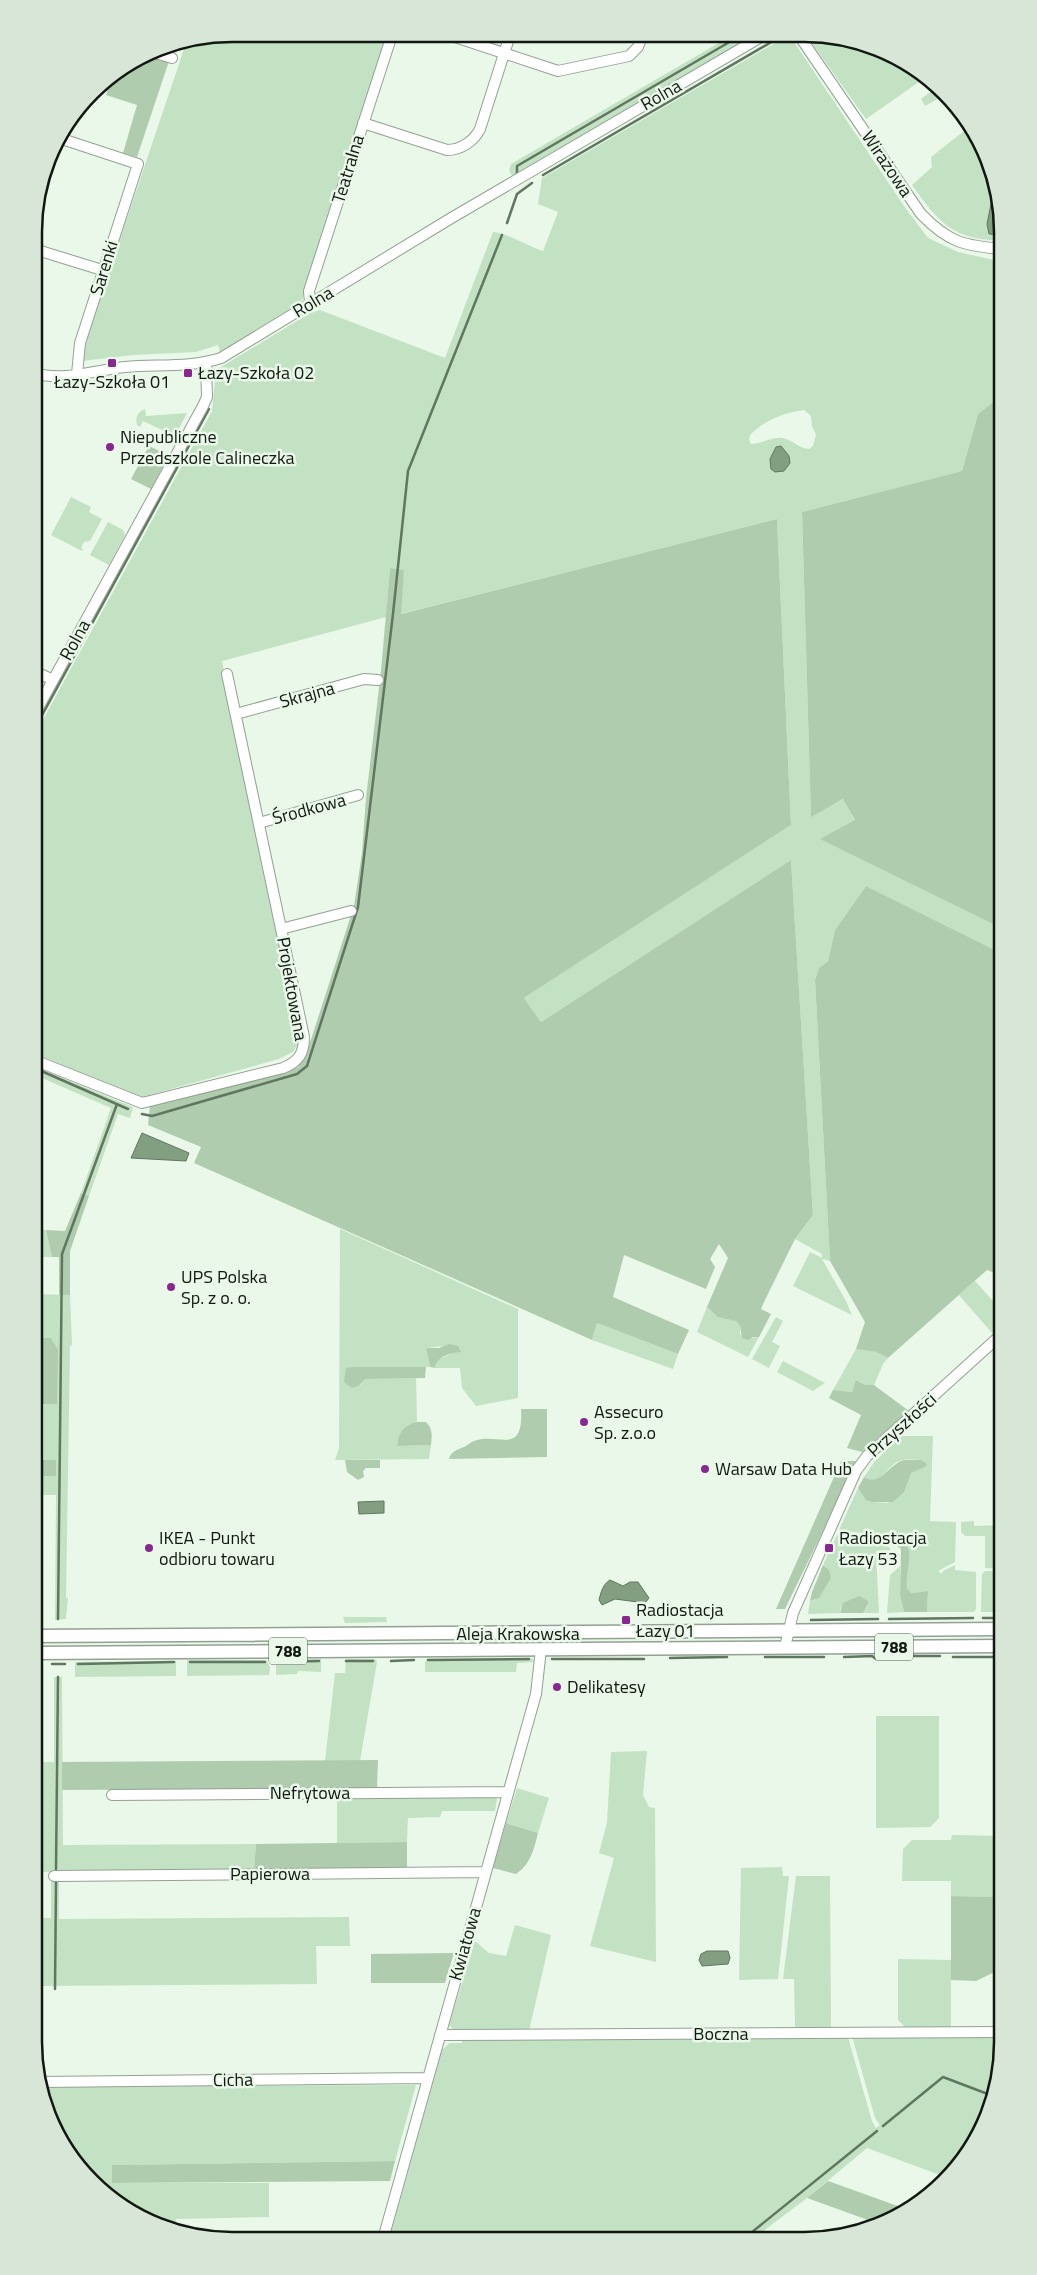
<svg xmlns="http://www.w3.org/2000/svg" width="1037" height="2275" viewBox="0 0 1037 2275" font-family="'Titillium Web',sans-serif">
<rect width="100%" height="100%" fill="#e9f8e8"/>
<!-- green -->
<path fill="#c3e2c3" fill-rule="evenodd" d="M 233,34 L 389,35 L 300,306 L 220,352 L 218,345 L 196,352 L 132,355 L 83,361 L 81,355 L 186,43 Z
M 729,37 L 752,37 L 513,178 L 509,170 L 511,164 Z
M 814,37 L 843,38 L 892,54 L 926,77 L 866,119 L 811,42 Z
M 792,39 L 906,209 L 928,238 L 958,252 L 1003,262 L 1003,360 L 993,380 L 997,399 L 978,414 L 962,471 L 802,512 L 811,816 L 844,799 L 855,821 L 821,839 L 1003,929 L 1003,954 L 866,886 L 835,930 L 828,961 L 819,968 L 815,980 L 830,1261 L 822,1259 L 846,1301 L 852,1315 L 793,1286 L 810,1252 L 822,1258 L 822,1254 L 795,1239 L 813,1215 L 791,860 L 541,1022 L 524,998 L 791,825 L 777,519 L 400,614 L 404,570 L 390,568 L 386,617 L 222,661 L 300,1040 L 293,1052 L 279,1059 L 142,1097 L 136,1096 L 34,1053 L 34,736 L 212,411 L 216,370 L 310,313 L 320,310 L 445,358 L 493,232 C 507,233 528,246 543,251 L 558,212 L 538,204 L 542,178 L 780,40 ZM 804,410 L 811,416 L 812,426 L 816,435 L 813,446 L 809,449 C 799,449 793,440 783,438 C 772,436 762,444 751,444 L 749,440 L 750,435 C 765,420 783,413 804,410 Z
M 938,86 L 970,122 L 996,181 L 1003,241 C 952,239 940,224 912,185 L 932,167 L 931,157 L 964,131 L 941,97 L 925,106 L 921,99 Z
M 145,409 L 146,416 L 187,413 L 175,436 L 143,421 L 140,427 L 137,425 C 135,418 138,411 145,409 Z
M 71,497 L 91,507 L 89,512 L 102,519 L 90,541 L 84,542 L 81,548 L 83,549 L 82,551 L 51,535 Z
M 108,522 L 123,530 L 125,535 L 109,565 L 90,555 Z
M 38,1068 L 133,1107 L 130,1118 L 118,1114 L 89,1196 L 81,1193 L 111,1108 L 35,1075 Z
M 340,1229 L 518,1309 L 518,1398 L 476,1406 L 462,1388 L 460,1368 L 435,1368 L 437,1360 L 455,1352 L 444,1346 L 426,1348 L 430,1367 L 355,1367 L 360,1385 L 366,1379 L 416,1378 L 417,1422 C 403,1425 398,1433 397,1446 L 431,1445 L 429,1459 L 335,1460 L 339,1448 Z
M 34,1230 L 46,1230 L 52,1257 L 34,1257 Z
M 975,1281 L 1003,1312 L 1003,1323 L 992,1333 L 959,1295 Z
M 34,1294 L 70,1295 L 72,1345 L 70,1346 L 66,1598 L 68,1598 L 66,1619 L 55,1620 L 56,1495 L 34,1495 L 34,1476 L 56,1476 L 56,1460 L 44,1460 L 44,1404 L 56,1404 L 54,1344 L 51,1338 L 34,1338 Z
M 707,1307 C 716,1316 724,1317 736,1321 L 740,1326 L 740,1334 L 750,1338 L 759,1337 L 748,1357 L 697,1332 Z
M 776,1317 L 783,1321 L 772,1342 L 780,1346 L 769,1368 L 752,1359 Z
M 597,1323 L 678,1354 L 673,1369 L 592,1340 Z
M 856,1349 L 876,1352 L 888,1358 L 883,1364 L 874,1385 L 866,1385 L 857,1380 L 852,1392 L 833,1390 Z
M 783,1361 L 825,1383 L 813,1391 L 777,1372 Z
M 901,1436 L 933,1436 L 930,1521 L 956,1522 L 955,1562 L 938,1571 L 942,1574 L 943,1571 L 955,1565 L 955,1570 L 976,1572 L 976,1609 L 974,1612 L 927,1612 L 928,1591 L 913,1593 L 906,1589 L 905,1543 L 897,1546 L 883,1536 L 839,1530 L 858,1488 L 872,1502 L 888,1503 L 905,1489 L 908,1476 L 921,1460 C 914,1460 904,1458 897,1462 C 886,1468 878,1488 864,1477 L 875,1461 Z
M 974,1521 L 974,1526 L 1000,1525 L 1000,1534 L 1003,1534 L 1003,1603 L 1000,1604 L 1000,1612 L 981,1612 L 982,1574 L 985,1571 L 1000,1571 L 1000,1569 L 985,1568 L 985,1536 L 965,1536 L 961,1532 L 961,1522 Z
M 837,1535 L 880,1541 L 890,1548 L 890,1550 L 876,1551 L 879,1613 L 863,1613 L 868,1605 L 868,1601 L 841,1607 L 840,1613 L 808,1614 L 810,1601 L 815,1600 L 829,1581 L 828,1569 L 823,1565 Z
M 900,1566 L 900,1595 L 904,1612 L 887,1613 L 890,1575 Z
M 343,1617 L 386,1617 L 387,1622 L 345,1623 Z
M 526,1658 L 533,1659 L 534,1662 L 517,1663 L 516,1672 L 425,1672 L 425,1662 L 427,1660 Z
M 321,1659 L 321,1672 L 298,1671 L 297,1674 L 276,1675 L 276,1662 L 279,1660 Z
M 346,1659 L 375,1659 L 377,1662 L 360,1761 L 325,1761 L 335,1673 L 345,1673 Z
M 187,1660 L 266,1660 L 270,1667 L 269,1675 L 187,1676 Z
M 176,1661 L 176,1676 L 75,1677 L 75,1662 Z
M 54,1677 L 62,1677 L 63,1845 L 256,1844 L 254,1870 L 34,1872 L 34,1845 L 41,1845 L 41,1791 L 34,1791 L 34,1762 L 54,1762 Z
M 876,1716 L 939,1716 L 939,1818 L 930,1827 L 876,1828 Z
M 647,1751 L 643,1795 L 649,1807 L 655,1808 L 656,1962 L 590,1946 L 614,1858 L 599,1853 L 607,1823 L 611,1752 Z
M 517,1788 L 549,1798 L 538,1833 L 506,1823 Z
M 494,1795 L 497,1799 L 495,1811 L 442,1811 L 440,1817 L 408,1818 L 407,1842 L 337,1843 L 337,1796 Z
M 952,1835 L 1003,1836 L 1003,1897 L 951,1896 L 951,1881 L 902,1881 L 903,1849 L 912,1840 L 951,1840 Z
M 782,1867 L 783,1876 L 789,1876 L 778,1979 L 739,1980 L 741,1868 Z
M 796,1876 L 830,1876 L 831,2027 L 795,2027 L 794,1979 L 783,1979 Z
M 51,1880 L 59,1880 L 59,1919 L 349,1917 L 350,1946 L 316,1946 L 317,1984 L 34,1986 L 34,1918 L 51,1918 Z
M 515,1925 L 551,1935 L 529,2031 L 454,2030 L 449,2025 L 475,1941 L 489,1953 L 506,1956 Z
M 898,1959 L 951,1960 L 951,2027 L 906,2028 L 898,2020 Z
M 847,2034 L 872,2121 L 876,2128 L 880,2125 L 875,2118 L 852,2036 L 1003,2035 L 1003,2055 L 988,2118 L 954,2173 L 948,2178 L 867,2148 L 807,2198 L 750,2241 L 545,2240 L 544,2235 L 464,2236 L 464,2239 L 410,2239 L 409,2236 L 390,2236 L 442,2050 L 450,2043 L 462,2043 L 462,2039 Z
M 416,2085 L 395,2161 L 112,2165 L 112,2183 L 269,2183 L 269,2217 L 176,2219 L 176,2231 L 145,2221 L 101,2192 L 67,2153 L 41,2094 L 40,2087 Z"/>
<!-- forest -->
<path fill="#afcdae" d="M 147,55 L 169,61 L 137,157 L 123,153 L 137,105 L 106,95 L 112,77 Z
M 1003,360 L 1003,929 L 820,839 L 855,820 L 843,799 L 811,817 L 802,512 L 962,471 L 978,414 L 997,399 L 993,380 Z
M 149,446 L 166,454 L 167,459 L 151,489 L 131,479 Z
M 777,519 L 791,825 L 524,998 L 541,1022 L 791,860 L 813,1215 L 795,1239 L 765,1300 L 761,1309 L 771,1314 L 759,1337 L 753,1337 L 748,1340 L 742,1338 L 740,1326 L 736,1321 L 718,1317 L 707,1307 L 728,1258 L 719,1244 L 710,1259 L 715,1267 L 706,1289 L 624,1255 L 613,1297 L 689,1330 L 678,1354 L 597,1323 L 592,1340 L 194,1163 L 201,1147 L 148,1125 L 150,1105 L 290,1070 L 298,1067 L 307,1052 L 354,906 L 362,853 L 366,798 L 381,671 L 390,568 L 404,570 L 401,614 Z
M 866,886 L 1003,954 L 1003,1276 L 987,1270 L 888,1358 L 876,1352 L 856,1349 L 865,1322 L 830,1261 L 815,980 L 819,968 L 828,961 L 835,930 Z
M 81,1193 L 89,1196 L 70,1251 L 70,1295 L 59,1295 L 59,1257 L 52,1257 L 46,1230 L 65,1231 Z
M 34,1338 L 51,1338 L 58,1350 L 57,1404 L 34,1404 Z
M 449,1344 L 458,1346 L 461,1352 C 450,1353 437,1356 435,1368 L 430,1367 L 426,1348 L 439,1348 Z
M 355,1367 L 426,1367 L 425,1378 L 366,1379 L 358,1386 L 352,1388 L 344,1382 L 346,1368 Z
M 856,1380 L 866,1385 L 874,1385 L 909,1411 L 862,1452 L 847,1448 L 861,1415 L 829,1398 L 833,1390 L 852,1392 Z
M 521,1409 L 547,1409 L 547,1457 L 449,1459 C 451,1451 457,1450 464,1447 C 467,1446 470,1442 474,1441 C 498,1432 524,1457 521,1409 Z
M 417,1422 L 426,1422 C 433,1429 432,1436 431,1445 L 397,1446 C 398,1433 403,1425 417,1422 Z
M 34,1460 L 56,1460 L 56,1476 L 34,1476 Z
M 345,1460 L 380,1460 L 380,1468 L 366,1468 L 363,1471 L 364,1477 L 358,1480 L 347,1472 Z
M 904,1460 L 921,1460 L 927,1464 L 925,1467 L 911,1473 L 904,1492 L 893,1502 L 872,1502 L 866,1500 L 858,1488 L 864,1477 C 879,1488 890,1463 904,1460 Z
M 841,1461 L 857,1461 L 785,1609 L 776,1609 Z
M 905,1543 C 915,1555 904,1574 907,1589 L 912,1593 L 928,1591 L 927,1612 L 904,1612 L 900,1595 L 901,1549 L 897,1546 Z
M 823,1565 L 829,1570 L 831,1578 L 819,1598 L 810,1601 L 812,1592 Z
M 859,1596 L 868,1601 L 868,1604 L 863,1613 L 840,1613 L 843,1603 Z
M 378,1760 L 377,1788 L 63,1790 L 62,1788 L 62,1762 Z
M 506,1823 L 538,1833 C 534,1849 531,1864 516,1874 L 493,1868 Z
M 407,1842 L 407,1869 L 254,1870 L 256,1844 Z
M 951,1896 L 1003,1897 L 1003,1968 L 976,1981 L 951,1980 Z
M 454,1953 L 445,1983 L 371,1983 L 371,1954 Z
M 395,2161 L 390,2181 L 112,2183 L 112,2165 Z
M 828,2181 L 909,2210 L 879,2224 L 807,2198 Z"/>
<!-- water -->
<path fill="#829f82" stroke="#607660" d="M 992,199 L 999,199 L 1003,235 L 989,234 L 987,224 Z
M 781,446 L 789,456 L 790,463 L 784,471 L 775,472 L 771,469 L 770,459 L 776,447 Z
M 142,1133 L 189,1153 L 186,1161 L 131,1158 Z
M 384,1501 L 384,1513 L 359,1514 L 358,1502 Z
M 610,1580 L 623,1586 L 630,1582 L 638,1582 L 649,1598 L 645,1603 L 615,1599 L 602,1605 L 599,1600 C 601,1592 603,1584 610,1580 Z
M 707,1951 L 728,1951 L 730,1958 L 728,1964 L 702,1966 L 699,1960 L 701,1954 Z"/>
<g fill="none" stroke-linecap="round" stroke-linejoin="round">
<!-- stream -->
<path stroke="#607660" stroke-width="2.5" d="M 517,174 L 517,166 L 738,37
M 543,175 L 780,37
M 507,223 L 517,194 L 532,183
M 34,730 L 209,409
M 39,1070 L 128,1109
M 142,1114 L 152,1116 L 297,1074 L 307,1066 L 358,907 L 393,614 L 408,471 L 502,235
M 983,1618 L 1003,1618
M 58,1619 L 62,1254 L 117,1104
M 889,1619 L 973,1618
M 811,1620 L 878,1619
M 765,1657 L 824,1657
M 844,1657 L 872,1656 L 876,1659 L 900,1659 L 908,1656 L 940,1656
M 953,1657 L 1003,1657
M 670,1658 L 727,1657
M 552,1659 L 644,1659
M 428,1660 L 529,1659
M 346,1661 L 373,1661
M 391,1661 L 414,1660
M 190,1662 L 265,1662
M 281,1662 L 319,1661
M 34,1664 L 37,1664
M 52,1664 L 65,1664
M 78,1664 L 174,1662
M 56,1869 L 58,1677
M 55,1989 L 56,1881
M 42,2098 L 43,2091
M 883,2126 L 943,2077 L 993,2096
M 741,2241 L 877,2131"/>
<defs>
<path id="minor" d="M 449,35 L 558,71 L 629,56 L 638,47 L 642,36
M 800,37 L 921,214 C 949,243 965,246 1003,249
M 152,52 L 172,58
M 363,123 L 447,150 C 461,150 474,141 480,129 L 510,35
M 59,138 L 138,164 L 80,343 L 77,374
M 34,249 L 102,270
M 310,303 L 309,291 L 392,35
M 34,373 C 63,382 96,370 125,367 C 157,364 190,368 221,358 L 453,217 L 761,37
M 34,671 L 53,680
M 236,714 L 364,679 L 378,680
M 34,715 L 203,406 L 207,397 L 206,362
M 259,823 L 358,795
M 281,929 L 351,911
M 34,1060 L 142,1103 L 283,1068 C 298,1062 304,1054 304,1037 L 227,674
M 34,1456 L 35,1456
M 785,1647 L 793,1613 L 856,1471 L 867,1456 L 1003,1333
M 112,1795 L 508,1792
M 34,1796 L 35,1796
M 54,1876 L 486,1872
M 440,2035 L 1003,2032
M 39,2082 L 428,2078
M 383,2239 L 536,1694 L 541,1649"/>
<path id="major" d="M 34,1636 L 1003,1629
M 34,1653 L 1003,1646"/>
</defs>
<!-- minor casing -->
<use href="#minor" stroke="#93a192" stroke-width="12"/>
<!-- major casing -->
<use href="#major" stroke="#93a192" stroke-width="15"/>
<!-- minor -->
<use href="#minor" stroke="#fff" stroke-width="10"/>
<!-- major -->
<use href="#major" stroke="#fff" stroke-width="12"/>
</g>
<!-- markers -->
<g fill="#882790" stroke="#e9f8e8" stroke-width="2">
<rect x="107" y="358" width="10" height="10" rx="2.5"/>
<rect x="183" y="368" width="10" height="10" rx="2.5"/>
<circle cx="110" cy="447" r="5"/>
<circle cx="171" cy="1287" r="5"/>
<circle cx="584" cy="1422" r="5"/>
<circle cx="705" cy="1469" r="5"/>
<circle cx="149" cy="1548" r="5"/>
<rect x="824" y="1543" width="10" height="10" rx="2.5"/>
<rect x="621" y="1615" width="10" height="10" rx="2.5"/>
<circle cx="557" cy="1687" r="5"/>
</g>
<g text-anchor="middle" stroke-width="5" stroke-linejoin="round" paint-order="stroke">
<!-- shield labels -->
<g fill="#e9f8e8" stroke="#525a52" stroke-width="1">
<rect x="875" y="1633.5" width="38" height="27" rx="4"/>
<rect x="269" y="1637.5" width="38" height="27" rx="4"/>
</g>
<g font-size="16" font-weight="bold" fill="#111711">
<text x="894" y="1653">788</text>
<text x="288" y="1657">788</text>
</g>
<!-- street labels -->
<g font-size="18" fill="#111711" stroke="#e9f8e8">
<text transform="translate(661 95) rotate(-30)" y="6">Rolna</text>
<text transform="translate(887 164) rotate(56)" y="6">Wirażowa</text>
<text transform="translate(348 169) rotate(-73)" y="6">Teatralna</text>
<text transform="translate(104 268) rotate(-73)" y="6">Sarenki</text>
<text transform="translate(313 302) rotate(-31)" y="6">Rolna</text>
<text transform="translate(75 640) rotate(-61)" y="6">Rolna</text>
<text transform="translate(307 695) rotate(-15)" y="6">Skrajna</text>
<text transform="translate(309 809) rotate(-15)" y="6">Środkowa</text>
<text transform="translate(292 989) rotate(80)" y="6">Projektowana</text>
<text transform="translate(902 1425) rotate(-42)" y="6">Przyszłości</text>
<text x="518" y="1640">Aleja Krakowska</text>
<text x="310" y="1799">Nefrytowa</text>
<text x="270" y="1880">Papierowa</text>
<text transform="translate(465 1944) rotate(-74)" y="6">Kwiatowa</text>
<text x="721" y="2040">Boczna</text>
<text transform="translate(233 2080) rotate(-1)" y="6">Cicha</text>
</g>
<!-- poi labels -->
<g font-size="18" fill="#111711" stroke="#e9f8e8" text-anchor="start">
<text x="198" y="379">Łazy-Szkoła 02</text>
<text x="112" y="388" text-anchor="middle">Łazy-Szkoła 01</text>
<text x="120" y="443">Niepubliczne<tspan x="120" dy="21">Przedszkole Calineczka</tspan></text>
<text x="181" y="1283">UPS Polska<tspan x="181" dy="21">Sp. z o. o.</tspan></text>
<text x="594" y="1418">Assecuro<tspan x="594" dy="21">Sp. z.o.o</tspan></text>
<text x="715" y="1475">Warsaw Data Hub</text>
<text x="159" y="1544">IKEA - Punkt<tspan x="159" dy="21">odbioru towaru</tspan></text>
<text x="839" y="1544">Radiostacja<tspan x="839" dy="21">Łazy 53</tspan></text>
<text x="636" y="1616">Radiostacja<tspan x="636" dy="21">Łazy 01</tspan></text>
<text x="567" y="1693">Delikatesy</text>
</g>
</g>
<!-- crop -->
<path d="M0 0H1037V2275H0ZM232 42H804A190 190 0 0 1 994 232V2042A190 190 0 0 1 804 2232H232A190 190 0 0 1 42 2042V232A190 190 0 0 1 232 42Z" fill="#d8e6d7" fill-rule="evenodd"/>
<path fill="none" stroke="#111711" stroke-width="2.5" d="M232 42H804A190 190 0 0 1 994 232V2042A190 190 0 0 1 804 2232H232A190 190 0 0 1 42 2042V232A190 190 0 0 1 232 42Z"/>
</svg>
